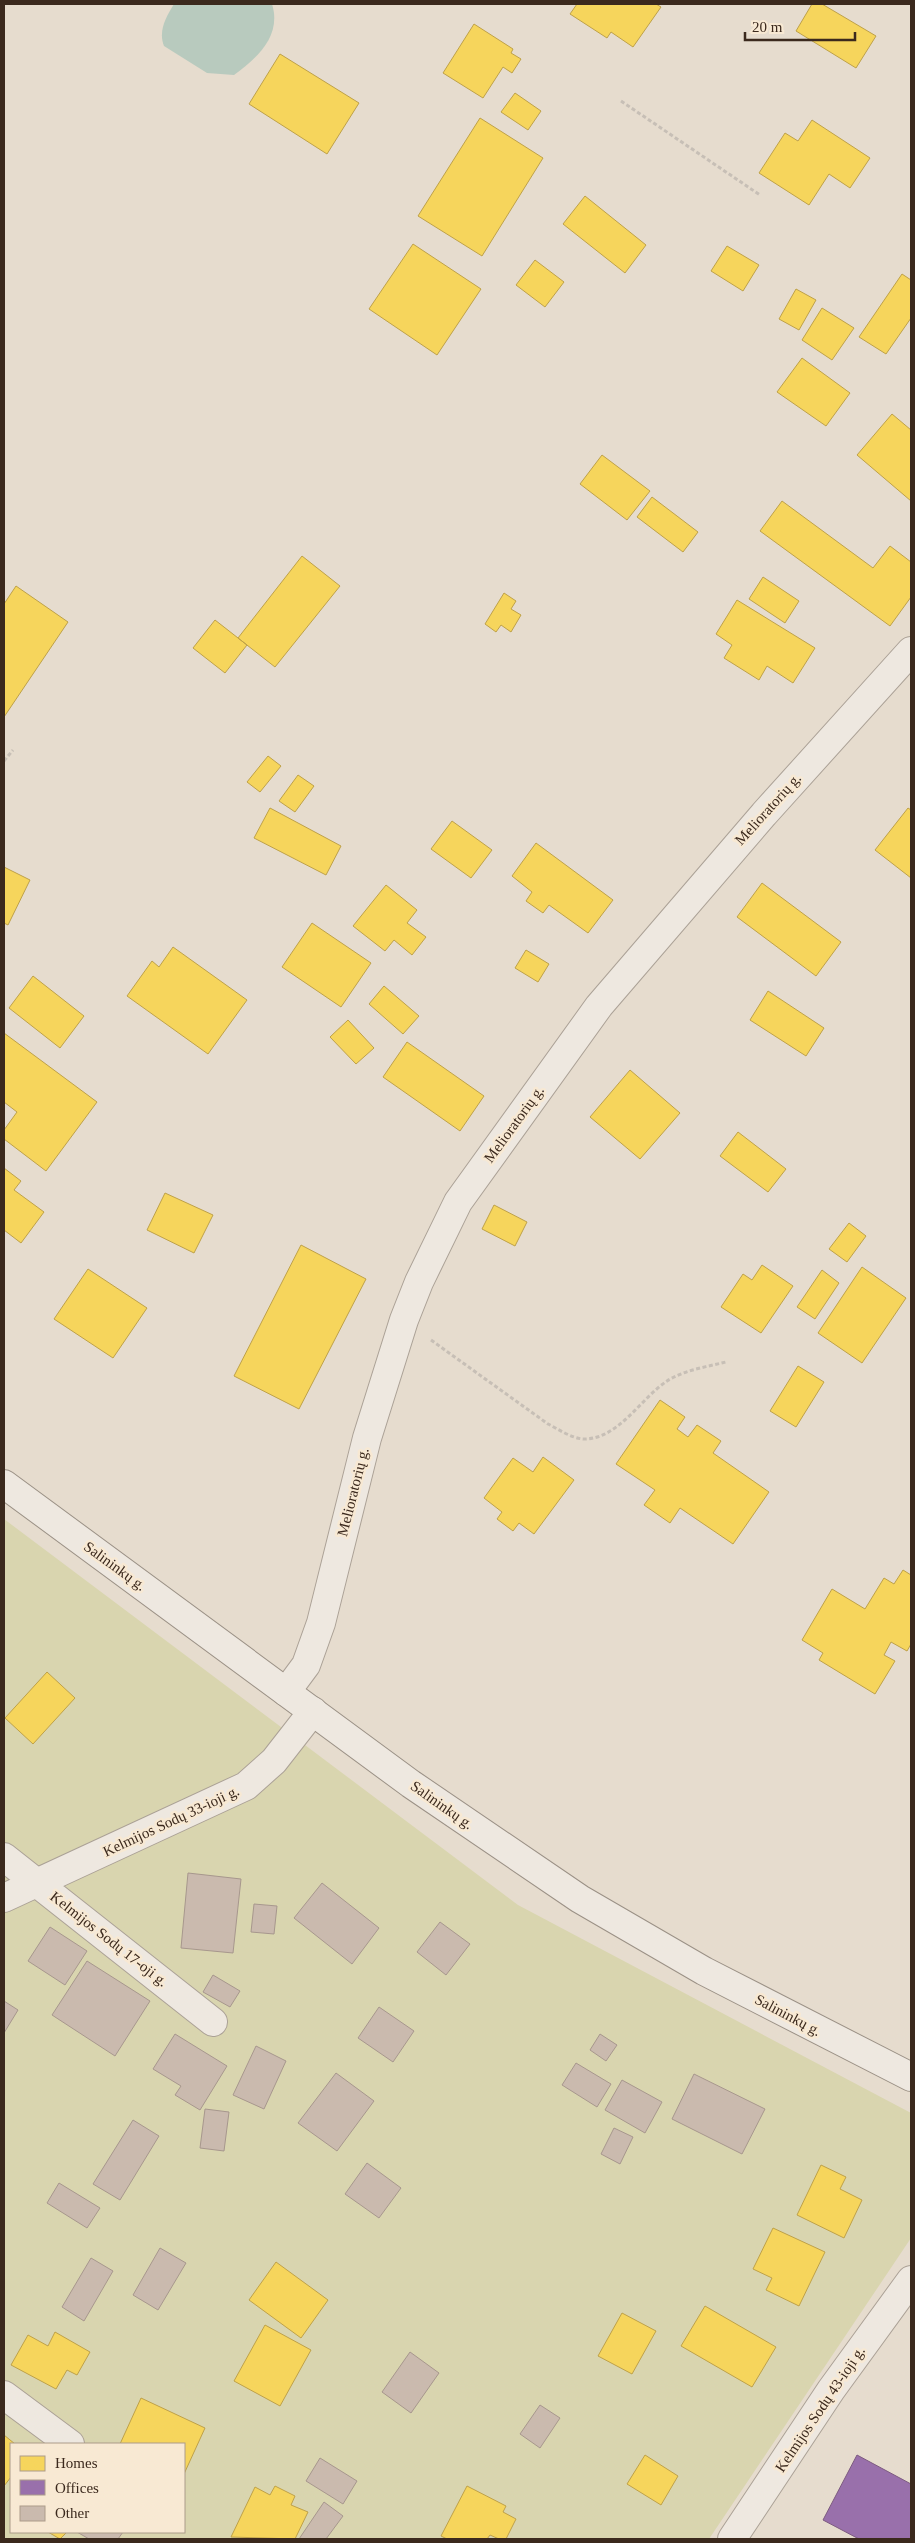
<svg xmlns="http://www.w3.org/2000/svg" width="915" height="2543" viewBox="0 0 915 2543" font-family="Georgia,serif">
<rect width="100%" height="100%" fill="#e6dcce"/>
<!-- green -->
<path fill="#d9d5af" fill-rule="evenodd" d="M 4,1519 L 518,1905 L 911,2113 L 911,2238 L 709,2539 L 4,2539 ZM 11,2444 L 184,2444 L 184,2532 L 11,2532 Z"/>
<!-- water -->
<path fill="#b8cabe" d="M 174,4 L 272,4 C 282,36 257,58 234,75 L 207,73 L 164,46 C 158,31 166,17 174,4 Z"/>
<!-- homes -->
<path fill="#f6d55c" stroke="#bea149" d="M 577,4 L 656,4 L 661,7 L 633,47 L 611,32 L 607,38 L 570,14 Z
M 812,4 L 822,4 L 876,36 L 856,68 L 796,31 Z
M 474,24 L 513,49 L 511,53 L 521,59 L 512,73 L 503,67 L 483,98 L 443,73 Z
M 280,54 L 359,103 L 327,154 L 249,104 Z
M 515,93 L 541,111 L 528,130 L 501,112 Z
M 480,118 L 543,158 L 482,256 L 418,216 Z
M 812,120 L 870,158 L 850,188 L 829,174 L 809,205 L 759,173 L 785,133 L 798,141 Z
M 585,196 L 646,245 L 625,273 L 563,224 Z
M 413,244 L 481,289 L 437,355 L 369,309 Z
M 727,246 L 759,265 L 743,291 L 711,271 Z
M 535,260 L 564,282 L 545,307 L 516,285 Z
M 902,274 L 911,280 L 911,318 L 886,354 L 859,337 Z
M 796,289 L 816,300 L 799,330 L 779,319 Z
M 822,308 L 854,328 L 832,360 L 802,340 Z
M 802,358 L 850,393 L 826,426 L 777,392 Z
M 892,414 L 911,430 L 911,501 L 857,455 Z
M 602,455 L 650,491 L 627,520 L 580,484 Z
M 652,497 L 698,532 L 683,552 L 637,517 Z
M 782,501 L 873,568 L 890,546 L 911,562 L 911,597 L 890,626 L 760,531 Z
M 302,556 L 340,586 L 275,667 L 238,638 Z
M 763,577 L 799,601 L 785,623 L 749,599 Z
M 16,586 L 68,622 L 4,717 L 4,604 Z
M 504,593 L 516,601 L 511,609 L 521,615 L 511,632 L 501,625 L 496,632 L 485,624 Z
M 737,600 L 815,648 L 793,683 L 767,666 L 759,680 L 724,658 L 732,645 L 716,634 Z
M 215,620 L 247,645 L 225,673 L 193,648 Z
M 268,756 L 281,766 L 260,792 L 247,782 Z
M 298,775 L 314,786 L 295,812 L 279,801 Z
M 270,808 L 341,846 L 326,875 L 254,838 Z
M 908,808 L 911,810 L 911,878 L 875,850 Z
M 452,821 L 492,850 L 471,878 L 431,849 Z
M 536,843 L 613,900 L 588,933 L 549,905 L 543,913 L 526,901 L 532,892 L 512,876 Z
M 4,867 L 30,880 L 8,925 L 4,923 Z
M 762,883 L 841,942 L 816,976 L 737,917 Z
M 386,885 L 417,910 L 407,923 L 426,937 L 412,955 L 394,940 L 385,951 L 353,926 Z
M 312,923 L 371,963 L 341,1007 L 282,967 Z
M 173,947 L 247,1000 L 208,1054 L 127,996 L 152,961 L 159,967 Z
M 526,950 L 549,964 L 538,982 L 515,968 Z
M 33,976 L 84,1016 L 60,1048 L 9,1008 Z
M 384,986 L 419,1016 L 403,1034 L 369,1004 Z
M 768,991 L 824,1028 L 806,1056 L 750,1020 Z
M 348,1020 L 374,1048 L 356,1064 L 330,1037 Z
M 4,1033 L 97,1102 L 46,1171 L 4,1139 L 4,1130 L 17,1112 L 4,1102 Z
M 407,1042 L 484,1096 L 460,1131 L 383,1077 Z
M 630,1070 L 680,1113 L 640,1159 L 590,1117 Z
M 738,1132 L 786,1169 L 768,1192 L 720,1156 Z
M 4,1168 L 21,1181 L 14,1190 L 44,1212 L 21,1243 L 4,1230 Z
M 165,1193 L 213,1215 L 194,1253 L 147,1230 Z
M 494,1205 L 527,1222 L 515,1246 L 482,1229 Z
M 849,1223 L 866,1236 L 847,1262 L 829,1249 Z
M 301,1245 L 366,1279 L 299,1409 L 234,1376 Z
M 762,1265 L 793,1286 L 761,1333 L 721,1307 L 743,1274 L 752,1280 Z
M 862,1267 L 906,1298 L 862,1363 L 818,1333 Z
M 88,1269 L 147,1308 L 113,1358 L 54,1319 Z
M 822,1270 L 839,1283 L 815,1319 L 797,1307 Z
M 798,1366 L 824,1382 L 796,1427 L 770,1411 Z
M 660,1400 L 685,1417 L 677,1429 L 688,1437 L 697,1425 L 721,1441 L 713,1453 L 769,1492 L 733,1544 L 680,1508 L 670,1523 L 644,1505 L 655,1490 L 616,1464 Z
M 543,1457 L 574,1480 L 534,1534 L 519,1523 L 513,1531 L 497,1519 L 502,1512 L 484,1498 L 513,1458 L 533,1472 Z
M 903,1570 L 911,1575 L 911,1644 L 907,1651 L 891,1642 L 884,1655 L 895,1661 L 875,1694 L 819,1660 L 823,1653 L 802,1640 L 832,1589 L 865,1609 L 884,1578 L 894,1584 Z
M 47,1672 L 75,1698 L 33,1744 L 5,1718 Z
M 821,2165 L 846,2177 L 840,2189 L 862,2200 L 844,2238 L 797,2215 Z
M 773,2228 L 825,2252 L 799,2306 L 766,2290 L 772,2278 L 753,2269 Z
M 276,2262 L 328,2300 L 301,2338 L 249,2300 Z
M 705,2306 L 776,2347 L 752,2387 L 681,2346 Z
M 622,2313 L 656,2331 L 632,2374 L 598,2356 Z
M 265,2325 L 311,2350 L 280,2406 L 234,2381 Z
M 55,2332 L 90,2352 L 77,2375 L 67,2370 L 56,2389 L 11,2365 L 28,2335 L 48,2346 Z
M 141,2398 L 205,2428 L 184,2474 L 184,2444 L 120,2444 Z
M 4,2435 L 15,2444 L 11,2444 L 11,2477 L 4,2486 Z
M 645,2455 L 678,2476 L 661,2505 L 627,2484 Z
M 275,2486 L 295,2496 L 291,2505 L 308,2512 L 295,2539 L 231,2537 L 255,2487 L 270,2495 Z
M 467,2486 L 506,2506 L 503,2512 L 516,2519 L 506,2539 L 499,2539 L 490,2535 L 487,2539 L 447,2539 L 441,2536 Z
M 48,2532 L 67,2532 L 60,2539 Z"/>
<!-- offices -->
<path fill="#9970ab" stroke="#7d5b80" d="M 857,2455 L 911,2484 L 911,2539 L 859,2539 L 823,2520 Z"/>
<!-- building -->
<path fill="#cabaae" stroke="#a7978d" d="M 188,1873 L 241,1879 L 233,1953 L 181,1948 Z
M 322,1883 L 379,1928 L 352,1964 L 294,1918 Z
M 254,1904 L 277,1906 L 274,1934 L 251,1932 Z
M 440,1922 L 470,1944 L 446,1975 L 417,1952 Z
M 50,1927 L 87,1951 L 65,1985 L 28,1961 Z
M 87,1961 L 150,2001 L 115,2056 L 52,2015 Z
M 213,1975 L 240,1991 L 230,2007 L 203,1992 Z
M 4,2001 L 18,2010 L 4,2033 Z
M 379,2007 L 414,2031 L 393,2062 L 358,2038 Z
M 175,2034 L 227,2066 L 200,2110 L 175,2095 L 181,2086 L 153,2069 Z
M 600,2034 L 617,2045 L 606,2061 L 590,2050 Z
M 256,2046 L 286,2061 L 264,2109 L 233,2095 Z
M 576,2063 L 611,2084 L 597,2107 L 562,2085 Z
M 336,2073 L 374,2101 L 337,2151 L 298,2123 Z
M 694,2074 L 765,2109 L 742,2154 L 672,2119 Z
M 622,2080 L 662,2102 L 645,2133 L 605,2110 Z
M 205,2109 L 229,2112 L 224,2151 L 200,2148 Z
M 133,2120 L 159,2136 L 120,2200 L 93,2184 Z
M 614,2128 L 633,2137 L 620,2164 L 601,2154 Z
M 367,2163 L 401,2188 L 379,2218 L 345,2194 Z
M 59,2183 L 100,2208 L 87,2228 L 47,2203 Z
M 160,2248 L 186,2263 L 158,2310 L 133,2295 Z
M 91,2258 L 113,2271 L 84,2321 L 62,2307 Z
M 410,2352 L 439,2373 L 411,2413 L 382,2392 Z
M 540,2405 L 560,2418 L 540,2448 L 520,2434 Z
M 320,2458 L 357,2481 L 343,2504 L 306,2481 Z
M 324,2502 L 343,2516 L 326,2539 L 299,2539 Z
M 77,2532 L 123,2532 L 118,2539 L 89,2539 Z"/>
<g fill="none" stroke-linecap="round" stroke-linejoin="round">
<defs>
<path id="minor" d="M 286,1692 L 306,1665 L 321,1623 L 367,1438 L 404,1320 L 419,1282 L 458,1202 L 599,1006 L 764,814 L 911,651
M 4,1857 L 213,2022
M 4,1898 L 246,1786 L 274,1761 L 313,1711
M 4,2395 L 70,2444
M 732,2539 L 831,2390 L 911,2280"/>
<path id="secondary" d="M 4,1484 L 411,1784 L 580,1899 L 704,1971 L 911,2077"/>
</defs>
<!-- minor casing -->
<use href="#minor" stroke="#aba196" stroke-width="30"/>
<!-- secondary casing -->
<use href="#secondary" stroke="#9b9186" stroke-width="30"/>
<!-- path -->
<path stroke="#c7bfb6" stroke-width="3" stroke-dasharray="4 2.5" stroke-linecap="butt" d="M 621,101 L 760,195
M 4,761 L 13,750
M 431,1340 L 548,1424 C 558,1429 571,1438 583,1439 C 618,1440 641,1398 667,1381 C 684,1370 706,1367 726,1362"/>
<!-- minor -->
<use href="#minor" stroke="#eee8e0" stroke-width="28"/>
<!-- secondary -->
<use href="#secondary" stroke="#eee8e0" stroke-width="28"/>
</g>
<g text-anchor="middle" stroke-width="5" stroke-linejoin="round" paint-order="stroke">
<!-- street labels -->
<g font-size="15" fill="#3b291d" stroke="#f8e9d3">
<text transform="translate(768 809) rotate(-48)" y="5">Melioratorių g.</text>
<text transform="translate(514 1124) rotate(-54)" y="5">Melioratorių g.</text>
<text transform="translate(353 1492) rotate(-76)" y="5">Melioratorių g.</text>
<text transform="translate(115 1566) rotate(36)" y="5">Salininkų g.</text>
<text transform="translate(442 1805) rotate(35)" y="5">Salininkų g.</text>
<text transform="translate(171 1821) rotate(-25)" y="5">Kelmijos Sodų 33-ioji g.</text>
<text transform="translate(109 1939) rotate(38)" y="5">Kelmijos Sodų 17-oji g.</text>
<text transform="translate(788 2015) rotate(28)" y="5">Salininkų g.</text>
<text transform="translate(820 2409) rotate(-56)" y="5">Kelmijos Sodų 43-ioji g.</text>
</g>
</g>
<!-- border -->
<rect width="915" height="2543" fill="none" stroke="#3b291d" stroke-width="10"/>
<!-- legend -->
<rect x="10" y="2443" width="175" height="90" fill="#f8e9d3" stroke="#ac9c8a"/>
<rect x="20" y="2456" width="25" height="15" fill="#f6d55c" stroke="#ac9c8a"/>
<text x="55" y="2468" font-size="15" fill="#3b291d">Homes</text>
<rect x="20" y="2480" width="25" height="15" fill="#9970ab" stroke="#ac9c8a"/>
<text x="55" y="2493" font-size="15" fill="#3b291d">Offices</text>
<rect x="20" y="2506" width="25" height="15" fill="#cabaae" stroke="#ac9c8a"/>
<text x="55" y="2518" font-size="15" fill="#3b291d">Other</text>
<!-- scale -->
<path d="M745 32v8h110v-8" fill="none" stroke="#3b291d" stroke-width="2.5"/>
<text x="752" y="32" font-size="15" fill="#3b291d" stroke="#f8e9d3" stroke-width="4" paint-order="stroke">20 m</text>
</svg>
